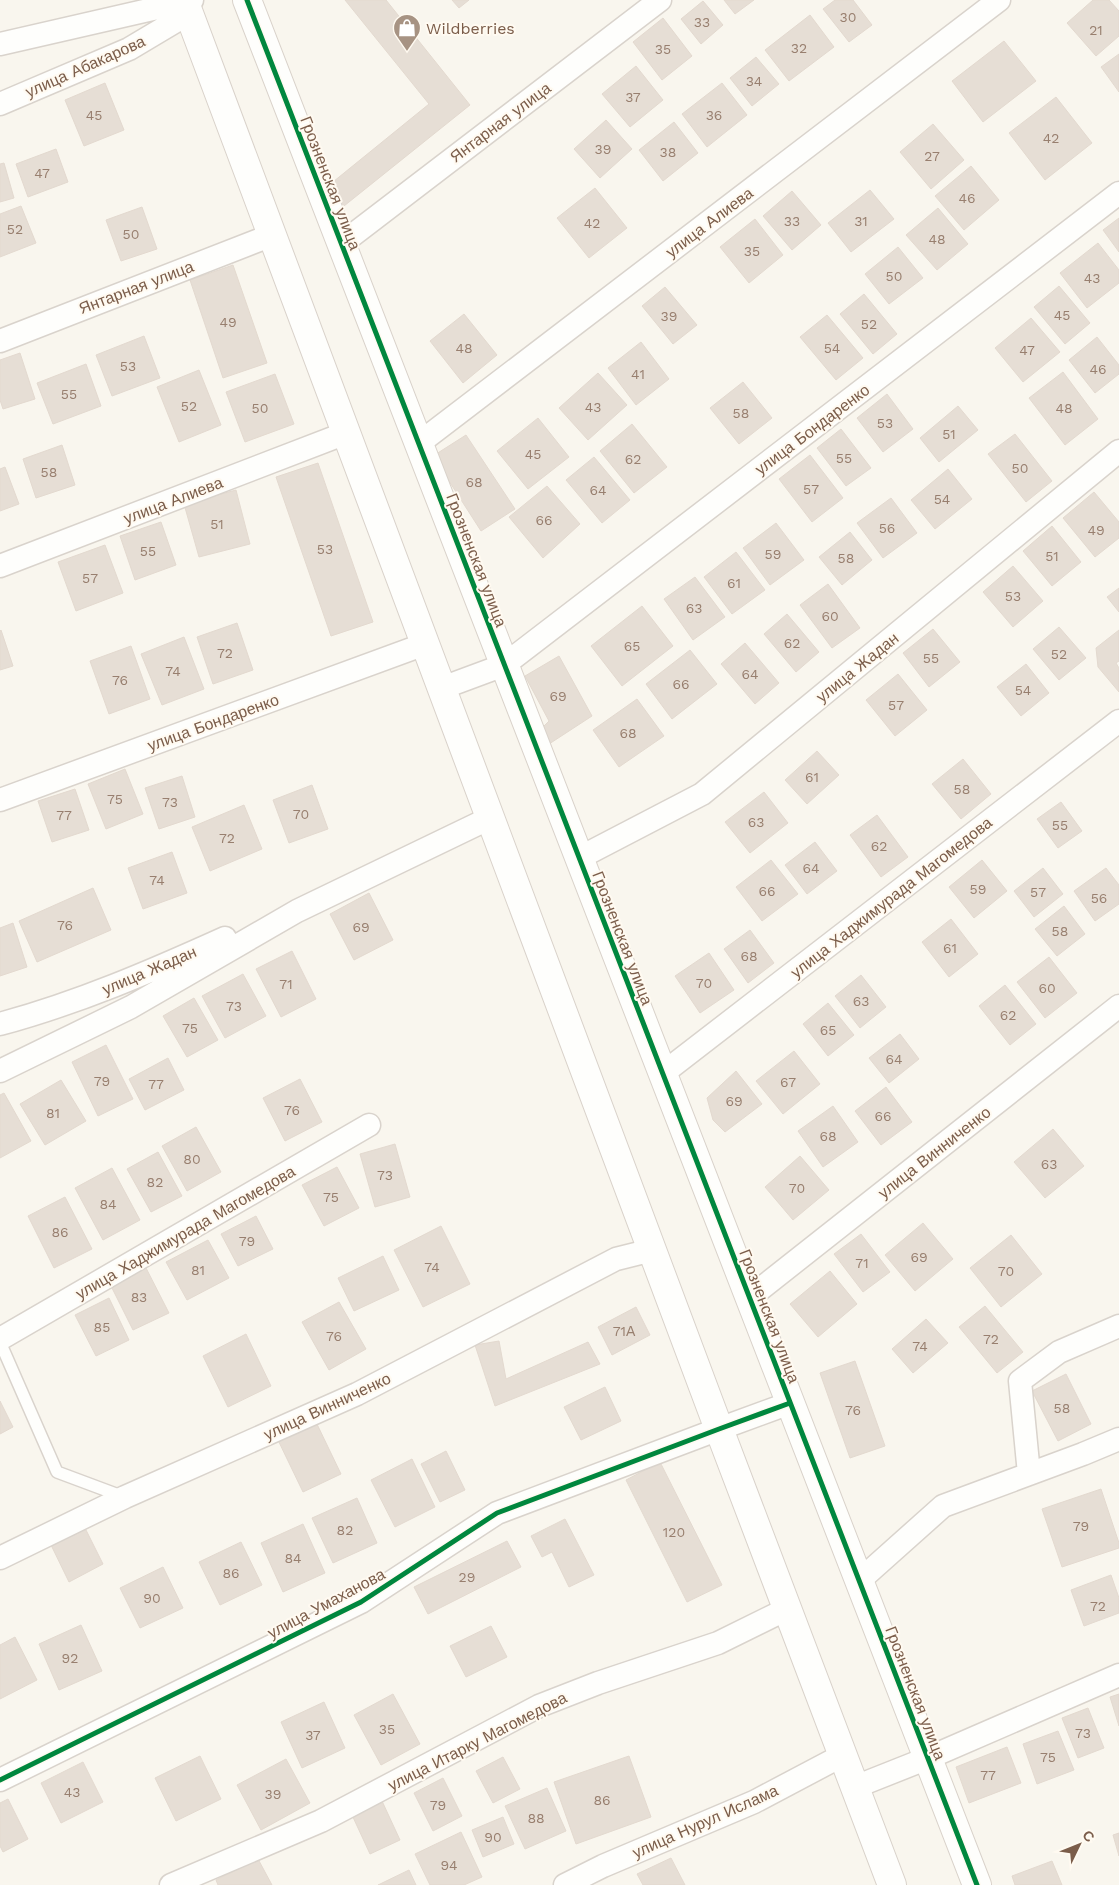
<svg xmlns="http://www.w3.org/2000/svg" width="1119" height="1885" viewBox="0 0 1119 1885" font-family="'Work Sans',sans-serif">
<rect width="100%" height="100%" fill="#f9f6ee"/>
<!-- building -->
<path fill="#e6ded5" stroke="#e3d9cf" d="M 345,0 L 386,0 L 470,105 L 344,206 L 328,186 L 429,104 Z
M 452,0 L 469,0 L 459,8 Z
M 724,0 L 754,0 L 735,14 Z
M 835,0 L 853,0 L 872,25 L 849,42 L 823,9 Z
M 1093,0 L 1109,0 L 1119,11 L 1119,36 L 1096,56 L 1067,23 Z
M 703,1 L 723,25 L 701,44 L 681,19 Z
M 810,15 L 834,47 L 789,81 L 765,50 Z
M 663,18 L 692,56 L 662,80 L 633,42 Z
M 1004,41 L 1036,81 L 983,122 L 952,81 Z
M 1119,54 L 1119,92 L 1101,67 Z
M 756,57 L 779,84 L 752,106 L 730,78 Z
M 636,66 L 663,100 L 630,127 L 602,94 Z
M 105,83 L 124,130 L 84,146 L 65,100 Z
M 722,83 L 747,115 L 707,147 L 682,114 Z
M 1056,97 L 1092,143 L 1045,180 L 1009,133 Z
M 606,120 L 632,149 L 600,178 L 574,149 Z
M 674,122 L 698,153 L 663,181 L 639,150 Z
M 933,124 L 964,160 L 931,189 L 900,152 Z
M 56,149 L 68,182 L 28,197 L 16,164 Z
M 4,163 L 14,198 L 0,202 L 0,164 Z
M 971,166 L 999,200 L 964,230 L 935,196 Z
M 595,188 L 627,228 L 589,258 L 557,218 Z
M 870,190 L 894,219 L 851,252 L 828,223 Z
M 792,191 L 821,225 L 792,250 L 763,216 Z
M 21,206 L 36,243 L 0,257 L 0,214 Z
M 142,207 L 157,249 L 121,261 L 106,220 Z
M 938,208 L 968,244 L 937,270 L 906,235 Z
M 1119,218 L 1119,252 L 1103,230 Z
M 755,219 L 783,255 L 749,283 L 720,247 Z
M 1098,243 L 1119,270 L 1119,283 L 1087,308 L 1060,273 Z
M 898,247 L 923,278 L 889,304 L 865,274 Z
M 233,265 L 267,363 L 223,378 L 190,280 Z
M 1059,286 L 1090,323 L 1065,344 L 1034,307 Z
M 665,287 L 697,325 L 673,344 L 642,306 Z
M 864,294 L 897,334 L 873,354 L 840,314 Z
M 464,314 L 497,355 L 463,383 L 430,341 Z
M 827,315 L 863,358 L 836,380 L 800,337 Z
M 1031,318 L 1060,352 L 1023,382 L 995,348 Z
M 144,336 L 160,378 L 112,396 L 96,355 Z
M 1097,337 L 1119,365 L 1119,374 L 1095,393 L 1069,360 Z
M 641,342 L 669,379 L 636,405 L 608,368 Z
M 20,353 L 35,399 L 3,409 L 0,400 L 0,360 Z
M 86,364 L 101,406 L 53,424 L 37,383 Z
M 199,370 L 221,425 L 179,442 L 157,387 Z
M 1063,372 L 1098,419 L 1065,445 L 1029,398 Z
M 598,373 L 627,405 L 588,440 L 559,408 Z
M 275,374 L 294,424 L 245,442 L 226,392 Z
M 743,382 L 772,418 L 739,444 L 710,408 Z
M 887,394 L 913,429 L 883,452 L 857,418 Z
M 958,406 L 978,430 L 939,462 L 920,438 Z
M 538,418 L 569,457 L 528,489 L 497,451 Z
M 632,424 L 667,467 L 634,493 L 600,451 Z
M 841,429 L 871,468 L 846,486 L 817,448 Z
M 1015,434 L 1052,481 L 1026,502 L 988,454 Z
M 466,435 L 515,509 L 481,531 L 433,456 Z
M 62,445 L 75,485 L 36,498 L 23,459 Z
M 810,455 L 843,498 L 812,522 L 779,479 Z
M 594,457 L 630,500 L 602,523 L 566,480 Z
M 318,463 L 373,622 L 331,636 L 276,477 Z
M 5,467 L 19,504 L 0,511 L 0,469 Z
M 948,469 L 972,499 L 935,529 L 911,500 Z
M 547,486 L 580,524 L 543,558 L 509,517 Z
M 236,490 L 250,544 L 199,557 L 184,504 Z
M 1094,492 L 1119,522 L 1119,538 L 1095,557 L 1063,518 Z
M 891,498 L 917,533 L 883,558 L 857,523 Z
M 161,522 L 176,565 L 135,580 L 120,536 Z
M 776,523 L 804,560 L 770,585 L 743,548 Z
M 1052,526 L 1081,562 L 1052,586 L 1023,551 Z
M 850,532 L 872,560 L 842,585 L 819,557 Z
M 105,545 L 123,593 L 76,611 L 58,562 Z
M 736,552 L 765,590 L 732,614 L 704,577 Z
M 1013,566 L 1043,601 L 1013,627 L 983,592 Z
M 695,577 L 725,617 L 693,640 L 664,599 Z
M 828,584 L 860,628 L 832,648 L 800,605 Z
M 1119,588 L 1119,612 L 1107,597 Z
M 642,606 L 673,646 L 622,686 L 591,646 Z
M 787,614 L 819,652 L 796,672 L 764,634 Z
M 237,623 L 253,670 L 213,684 L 197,637 Z
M 1059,627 L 1086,658 L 1059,680 L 1033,649 Z
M 933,629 L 960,662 L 929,687 L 903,653 Z
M 1,630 L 13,666 L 0,670 L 0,631 Z
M 1119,630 L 1119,661 L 1116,663 L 1119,668 L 1119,692 L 1098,667 L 1096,648 Z
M 184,637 L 204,689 L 162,705 L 141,654 Z
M 745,643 L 779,683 L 755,704 L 721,664 Z
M 131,646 L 150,699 L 109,714 L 90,661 Z
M 690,650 L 717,684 L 672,719 L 646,684 Z
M 559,656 L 592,716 L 546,746 L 540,730 L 549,721 L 525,676 Z
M 1026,664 L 1049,693 L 1021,716 L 997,687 Z
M 898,674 L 927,710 L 895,736 L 866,700 Z
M 637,699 L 664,736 L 619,767 L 593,730 Z
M 817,751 L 839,775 L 807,804 L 785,780 Z
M 963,759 L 991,794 L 961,819 L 932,784 Z
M 125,769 L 143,814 L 106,829 L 88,784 Z
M 182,776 L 195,817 L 159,829 L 145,788 Z
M 312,785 L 328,829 L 289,843 L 273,800 Z
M 75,789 L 89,830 L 52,842 L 38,801 Z
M 764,792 L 788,823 L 750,853 L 725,822 Z
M 1061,802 L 1082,831 L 1058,848 L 1037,819 Z
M 244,805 L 262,849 L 210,871 L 192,827 Z
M 877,815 L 908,857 L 881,877 L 850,835 Z
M 815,842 L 837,871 L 807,894 L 785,865 Z
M 172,852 L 187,893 L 143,909 L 128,868 Z
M 771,860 L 798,894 L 762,921 L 736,887 Z
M 982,860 L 1007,891 L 974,918 L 949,887 Z
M 1043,868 L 1063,894 L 1034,917 L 1014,891 Z
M 1106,868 L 1119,885 L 1119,904 L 1095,921 L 1074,891 Z
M 93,888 L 111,930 L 37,962 L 19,921 Z
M 369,893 L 393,940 L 354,960 L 330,914 Z
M 1064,906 L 1085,934 L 1057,956 L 1035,929 Z
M 951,919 L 978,954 L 949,977 L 922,942 Z
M 13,923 L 27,967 L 0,976 L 0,928 Z
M 750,930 L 774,963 L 748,983 L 724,949 Z
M 292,951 L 316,999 L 281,1017 L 256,969 Z
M 709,953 L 734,990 L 700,1013 L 675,976 Z
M 1049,957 L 1077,993 L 1045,1018 L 1017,982 Z
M 243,974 L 266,1016 L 225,1038 L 202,996 Z
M 861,975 L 886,1007 L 860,1028 L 835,996 Z
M 1005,985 L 1036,1024 L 1010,1045 L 979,1006 Z
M 194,998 L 218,1040 L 187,1057 L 163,1016 Z
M 828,1003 L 854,1035 L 828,1056 L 803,1024 Z
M 900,1034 L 919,1059 L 889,1083 L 869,1058 Z
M 106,1045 L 133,1099 L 98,1116 L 72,1062 Z
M 794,1051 L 820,1084 L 783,1114 L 756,1081 Z
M 168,1058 L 184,1090 L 145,1110 L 129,1079 Z
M 736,1071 L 762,1104 L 725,1132 L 713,1120 L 707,1098 Z
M 300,1079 L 322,1122 L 285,1141 L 263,1098 Z
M 61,1080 L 86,1121 L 45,1145 L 20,1104 Z
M 886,1087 L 912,1122 L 881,1145 L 855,1111 Z
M 4,1093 L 31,1141 L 0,1158 L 0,1095 Z
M 833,1106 L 858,1142 L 823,1167 L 798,1131 Z
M 196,1127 L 221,1172 L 187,1191 L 162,1146 Z
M 1053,1129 L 1084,1166 L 1045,1198 L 1014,1162 Z
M 395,1144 L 410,1197 L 375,1207 L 360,1154 Z
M 158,1152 L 182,1196 L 151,1212 L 127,1169 Z
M 800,1156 L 829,1190 L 793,1220 L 765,1187 Z
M 337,1167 L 359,1208 L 324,1226 L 302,1185 Z
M 112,1168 L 140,1220 L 103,1240 L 75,1188 Z
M 65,1197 L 92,1249 L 54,1268 L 28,1216 Z
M 256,1216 L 273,1249 L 238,1266 L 221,1234 Z
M 923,1223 L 953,1259 L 915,1291 L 885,1255 Z
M 441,1226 L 470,1284 L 423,1307 L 394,1250 Z
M 861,1234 L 890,1272 L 863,1292 L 834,1254 Z
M 1011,1235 L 1042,1274 L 1001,1307 L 970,1268 Z
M 208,1240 L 229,1278 L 187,1300 L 166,1262 Z
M 383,1256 L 399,1290 L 354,1311 L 338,1278 Z
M 144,1264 L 169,1313 L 133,1330 L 109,1282 Z
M 830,1271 L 857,1304 L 818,1337 L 790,1304 Z
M 109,1298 L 129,1340 L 96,1356 L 75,1315 Z
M 339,1302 L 366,1349 L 329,1370 L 302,1322 Z
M 985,1306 L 1023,1352 L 997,1373 L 959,1327 Z
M 636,1307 L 650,1335 L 612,1355 L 598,1327 Z
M 926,1319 L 948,1343 L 913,1373 L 892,1349 Z
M 246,1334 L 271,1386 L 228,1407 L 203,1356 Z
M 499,1341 L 506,1379 L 588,1342 L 600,1364 L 495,1406 L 475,1345 Z
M 855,1361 L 885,1446 L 850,1458 L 820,1373 Z
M 1066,1374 L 1091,1424 L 1058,1441 L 1032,1391 Z
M 605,1387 L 621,1421 L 581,1440 L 564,1407 Z
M 0,1401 L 13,1427 L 0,1434 Z
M 315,1420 L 341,1474 L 303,1492 L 277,1438 Z
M 446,1451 L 465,1490 L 440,1502 L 421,1464 Z
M 412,1459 L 435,1507 L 395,1527 L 371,1480 Z
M 660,1462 L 722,1585 L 687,1602 L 626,1480 Z
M 1101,1489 L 1119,1543 L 1119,1548 L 1062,1567 L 1042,1509 Z
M 357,1498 L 377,1543 L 333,1563 L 312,1518 Z
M 565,1519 L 594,1575 L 569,1587 L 552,1552 L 542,1557 L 531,1536 Z
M 303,1524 L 325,1573 L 283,1592 L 261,1543 Z
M 85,1528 L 103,1564 L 69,1582 L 51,1545 Z
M 507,1541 L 521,1567 L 428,1614 L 414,1587 Z
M 241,1542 L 262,1585 L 220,1605 L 199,1562 Z
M 163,1567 L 183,1608 L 140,1628 L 120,1588 Z
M 1111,1575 L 1119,1598 L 1119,1613 L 1084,1626 L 1071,1590 Z
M 81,1625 L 102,1671 L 59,1690 L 39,1644 Z
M 491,1626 L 507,1657 L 466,1677 L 450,1646 Z
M 15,1637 L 37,1680 L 0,1699 L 0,1645 Z
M 393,1694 L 420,1744 L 381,1765 L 354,1715 Z
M 1119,1694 L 1119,1726 L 1110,1697 Z
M 324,1702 L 345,1748 L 302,1768 L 281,1722 Z
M 1088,1708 L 1104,1748 L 1078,1758 L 1062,1718 Z
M 1058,1731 L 1074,1770 L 1037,1784 L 1023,1744 Z
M 1007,1747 L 1021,1783 L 969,1803 L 956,1767 Z
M 200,1756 L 221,1799 L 176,1821 L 155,1778 Z
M 629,1756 L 651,1817 L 576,1844 L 554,1782 Z
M 503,1757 L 520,1789 L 493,1803 L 476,1771 Z
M 286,1759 L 310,1803 L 261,1830 L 237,1785 Z
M 83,1762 L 103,1802 L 61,1823 L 41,1783 Z
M 443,1778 L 462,1816 L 433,1831 L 414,1793 Z
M 547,1788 L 566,1831 L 525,1849 L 505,1806 Z
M 8,1799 L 28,1839 L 3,1852 L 0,1846 L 0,1803 Z
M 382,1801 L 400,1840 L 370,1854 L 352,1815 Z
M 503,1817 L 514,1844 L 483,1857 L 472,1830 Z
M 461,1832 L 482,1877 L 464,1885 L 430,1885 L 415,1854 Z
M 1119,1833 L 1119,1856 L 1113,1835 Z
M 671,1858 L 685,1885 L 643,1885 L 637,1874 Z
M 258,1859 L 272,1885 L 218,1885 L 216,1880 Z
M 1052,1861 L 1062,1885 L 1015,1885 L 1012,1876 Z
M 409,1870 L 416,1885 L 378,1885 Z"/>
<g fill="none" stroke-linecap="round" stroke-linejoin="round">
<defs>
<path id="lane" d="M 0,1342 L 57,1472 L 124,1497"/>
<path id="street" d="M 0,44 L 192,0
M 0,104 L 129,49 L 176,21 L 185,3
M 341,244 L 660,0
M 0,341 L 272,235
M 418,444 L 999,0
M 0,566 L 346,433
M 442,688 L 504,665 L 1119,193
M 0,800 L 425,644
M 579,858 L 702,794 L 1119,451
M 0,1024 C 78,1003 152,971 225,938
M 0,1071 L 131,1007 L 297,911 L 490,818
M 662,1074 L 1119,721
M 749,1298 L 1119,1006
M 0,1339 L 369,1125
M 1029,1474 L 1020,1381 L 1059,1352 L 1119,1326
M 0,1558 L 125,1497 L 357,1394 L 616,1259 L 652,1250
M 859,1581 L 943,1506 L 1083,1454 L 1119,1439
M 0,1780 L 361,1602 L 497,1513 L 719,1429 L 790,1403
M 855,1787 L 928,1758 L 1119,1675
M 171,1885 L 321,1821 L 539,1706 L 598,1683 L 718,1643 L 787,1609
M 565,1885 L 603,1866 L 754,1802 L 843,1755"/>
<path id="secondary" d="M 184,0 L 719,1429 L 892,1885
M 247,0 L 977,1885"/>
</defs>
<!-- lane casing -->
<use href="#lane" stroke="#d9d3cc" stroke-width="14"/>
<!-- street casing -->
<use href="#street" stroke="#d9d3cc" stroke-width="25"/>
<!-- secondary casing -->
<use href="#secondary" stroke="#d9d2ca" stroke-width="30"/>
<!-- lane -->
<use href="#lane" stroke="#fefefc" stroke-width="11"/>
<!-- street -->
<use href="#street" stroke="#fefefc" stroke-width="22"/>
<!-- secondary -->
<use href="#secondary" stroke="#fefefc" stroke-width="28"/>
<defs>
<path id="cycleway" d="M 247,0 L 977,1885
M 0,1780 L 361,1602 L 497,1513 L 719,1429 L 790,1403"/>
</defs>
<!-- cycleway casing -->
<use href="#cycleway" stroke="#fffaf1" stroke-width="8"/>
<!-- cycleway -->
<use href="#cycleway" stroke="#00873e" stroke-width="5"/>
</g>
<!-- icons -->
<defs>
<symbol id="shop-pin" viewBox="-11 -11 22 30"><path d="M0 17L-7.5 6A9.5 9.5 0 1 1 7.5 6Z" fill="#a79383" stroke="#fffaf1"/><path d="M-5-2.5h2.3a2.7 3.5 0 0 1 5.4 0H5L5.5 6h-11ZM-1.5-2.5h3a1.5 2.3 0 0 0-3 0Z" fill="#fff"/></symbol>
</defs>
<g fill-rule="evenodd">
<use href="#shop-pin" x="391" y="12" width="32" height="43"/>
</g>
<g text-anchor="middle" stroke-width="4" stroke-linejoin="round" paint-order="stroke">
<!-- number labels -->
<g font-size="14" fill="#987f6f">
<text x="848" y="22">30</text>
<text x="702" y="27">33</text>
<text x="1096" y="35">21</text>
<text x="799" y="53">32</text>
<text x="663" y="54">35</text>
<text x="754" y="86">34</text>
<text x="633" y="102">37</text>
<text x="94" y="120">45</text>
<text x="714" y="120">36</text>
<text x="1051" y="143">42</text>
<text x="603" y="154">39</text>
<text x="668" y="157">38</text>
<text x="932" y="161">27</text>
<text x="42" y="178">47</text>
<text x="967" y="203">46</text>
<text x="792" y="226">33</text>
<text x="861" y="226">31</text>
<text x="592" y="228">42</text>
<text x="15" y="234">52</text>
<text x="131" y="239">50</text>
<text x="937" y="244">48</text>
<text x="752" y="256">35</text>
<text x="894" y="281">50</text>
<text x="1092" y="283">43</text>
<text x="1062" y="320">45</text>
<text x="669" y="321">39</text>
<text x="228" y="327">49</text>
<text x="869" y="329">52</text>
<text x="464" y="353">48</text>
<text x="832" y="353">54</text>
<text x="1027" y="355">47</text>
<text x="128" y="371">53</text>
<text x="1098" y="374">46</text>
<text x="638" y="379">41</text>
<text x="69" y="399">55</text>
<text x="189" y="411">52</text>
<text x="593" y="412">43</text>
<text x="260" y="413">50</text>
<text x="1064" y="413">48</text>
<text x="741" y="418">58</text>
<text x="885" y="428">53</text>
<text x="949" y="439">51</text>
<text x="533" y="459">45</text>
<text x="844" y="463">55</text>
<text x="633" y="464">62</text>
<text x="1020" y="473">50</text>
<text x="49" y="477">58</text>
<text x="474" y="487">68</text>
<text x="811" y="494">57</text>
<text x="598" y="495">64</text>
<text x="942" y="504">54</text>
<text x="544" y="525">66</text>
<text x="217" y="529">51</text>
<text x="887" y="533">56</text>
<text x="1096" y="535">49</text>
<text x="325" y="554">53</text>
<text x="148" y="556">55</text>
<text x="773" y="559">59</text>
<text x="1052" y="561">51</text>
<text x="846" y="563">58</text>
<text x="90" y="583">57</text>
<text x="734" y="588">61</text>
<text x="1013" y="601">53</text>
<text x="694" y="613">63</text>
<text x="830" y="621">60</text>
<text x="792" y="648">62</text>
<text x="632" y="651">65</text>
<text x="225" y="658">72</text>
<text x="1059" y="659">52</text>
<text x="931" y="663">55</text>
<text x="173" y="676">74</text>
<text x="750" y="679">64</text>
<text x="120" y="685">76</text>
<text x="681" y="689">66</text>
<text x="1023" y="695">54</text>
<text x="558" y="701">69</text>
<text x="896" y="710">57</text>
<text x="628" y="738">68</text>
<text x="812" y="782">61</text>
<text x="962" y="794">58</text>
<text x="115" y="804">75</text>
<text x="170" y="807">73</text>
<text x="301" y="819">70</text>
<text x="64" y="820">77</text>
<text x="756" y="827">63</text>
<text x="1060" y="830">55</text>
<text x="227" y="843">72</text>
<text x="879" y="851">62</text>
<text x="811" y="873">64</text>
<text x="157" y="885">74</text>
<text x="978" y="894">59</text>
<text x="767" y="896">66</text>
<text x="1038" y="897">57</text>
<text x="1099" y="903">56</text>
<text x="65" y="930">76</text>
<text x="361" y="932">69</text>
<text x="1060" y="936">58</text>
<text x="950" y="953">61</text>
<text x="749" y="961">68</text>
<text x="704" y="988">70</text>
<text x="286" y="989">71</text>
<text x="1047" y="993">60</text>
<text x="861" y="1006">63</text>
<text x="234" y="1011">73</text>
<text x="1008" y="1020">62</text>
<text x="190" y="1033">75</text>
<text x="828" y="1035">65</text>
<text x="894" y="1064">64</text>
<text x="102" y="1086">79</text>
<text x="788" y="1087">67</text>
<text x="156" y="1089">77</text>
<text x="734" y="1106">69</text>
<text x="292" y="1115">76</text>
<text x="53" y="1118">81</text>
<text x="883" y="1121">66</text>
<text x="828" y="1141">68</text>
<text x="192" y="1164">80</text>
<text x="1049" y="1169">63</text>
<text x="385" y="1180">73</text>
<text x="155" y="1187">82</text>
<text x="797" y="1193">70</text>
<text x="331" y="1202">75</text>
<text x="108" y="1209">84</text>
<text x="60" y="1237">86</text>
<text x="247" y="1246">79</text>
<text x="919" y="1262">69</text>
<text x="862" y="1268">71</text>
<text x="432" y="1272">74</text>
<text x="198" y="1275">81</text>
<text x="1006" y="1276">70</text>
<text x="139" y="1302">83</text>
<text x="102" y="1332">85</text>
<text x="624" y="1336">71А</text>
<text x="334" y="1341">76</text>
<text x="991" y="1344">72</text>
<text x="920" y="1351">74</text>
<text x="1062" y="1413">58</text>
<text x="853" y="1415">76</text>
<text x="1081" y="1531">79</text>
<text x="345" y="1535">82</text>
<text x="674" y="1537">120</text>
<text x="293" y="1563">84</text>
<text x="231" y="1578">86</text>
<text x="467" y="1582">29</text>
<text x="152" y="1603">90</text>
<text x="1098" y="1611">72</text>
<text x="70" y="1663">92</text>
<text x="387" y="1734">35</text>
<text x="1083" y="1738">73</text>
<text x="313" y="1740">37</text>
<text x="1048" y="1762">75</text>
<text x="988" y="1780">77</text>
<text x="72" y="1797">43</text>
<text x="273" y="1799">39</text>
<text x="602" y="1805">86</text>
<text x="438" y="1810">79</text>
<text x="536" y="1823">88</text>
<text x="493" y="1842">90</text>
<text x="449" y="1870">94</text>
</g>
<!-- poi labels -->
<g font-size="16" fill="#7b5d4a" stroke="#fffaf1" text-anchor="start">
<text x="426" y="34">Wildberries</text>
</g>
<!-- street labels -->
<g font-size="16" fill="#7b5d4a" stroke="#fffaf1">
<text transform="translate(85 66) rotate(-24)" y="6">улица Абакарова</text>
<text transform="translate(500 122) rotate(-37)" y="6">Янтарная улица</text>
<text transform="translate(331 183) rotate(69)" y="6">Грозненская улица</text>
<text transform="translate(709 222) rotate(-37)" y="6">улица Алиева</text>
<text transform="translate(136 287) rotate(-21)" y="6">Янтарная улица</text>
<text transform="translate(812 429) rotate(-37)" y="6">улица Бондаренко</text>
<text transform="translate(173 500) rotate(-21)" y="6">улица Алиева</text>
<text transform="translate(477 560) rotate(69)" y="6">Грозненская улица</text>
<text transform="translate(857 667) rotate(-39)" y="6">улица Жадан</text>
<text transform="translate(213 722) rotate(-20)" y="6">улица Бондаренко</text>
<text transform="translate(891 897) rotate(-38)" y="6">улица Хаджимурада Магомедова</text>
<text transform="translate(623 938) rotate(69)" y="6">Грозненская улица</text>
<text transform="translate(149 970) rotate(-23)" y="6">улица Жадан</text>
<text transform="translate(934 1152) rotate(-38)" y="6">улица Винниченко</text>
<text transform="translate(185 1232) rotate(-30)" y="6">улица Хаджимурада Магомедова</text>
<text transform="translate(770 1316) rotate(69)" y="6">Грозненская улица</text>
<text transform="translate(327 1406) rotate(-25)" y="6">улица Винниченко</text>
<text transform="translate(326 1603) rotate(-28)" y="6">улица Умаханова</text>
<text transform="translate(916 1693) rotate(69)" y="6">Грозненская улица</text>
<text transform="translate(477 1741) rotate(-27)" y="6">улица Итарку Магомедова</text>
<text transform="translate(705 1821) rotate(-24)" y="6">улица Нурул Ислама</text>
</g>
</g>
<!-- north arrow -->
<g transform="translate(1079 1845) rotate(47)" stroke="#fffaf1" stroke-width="4" paint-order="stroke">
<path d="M0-4L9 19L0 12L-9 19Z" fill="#7b5d4a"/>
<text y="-8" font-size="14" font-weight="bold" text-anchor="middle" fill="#7b5d4a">С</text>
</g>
</svg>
